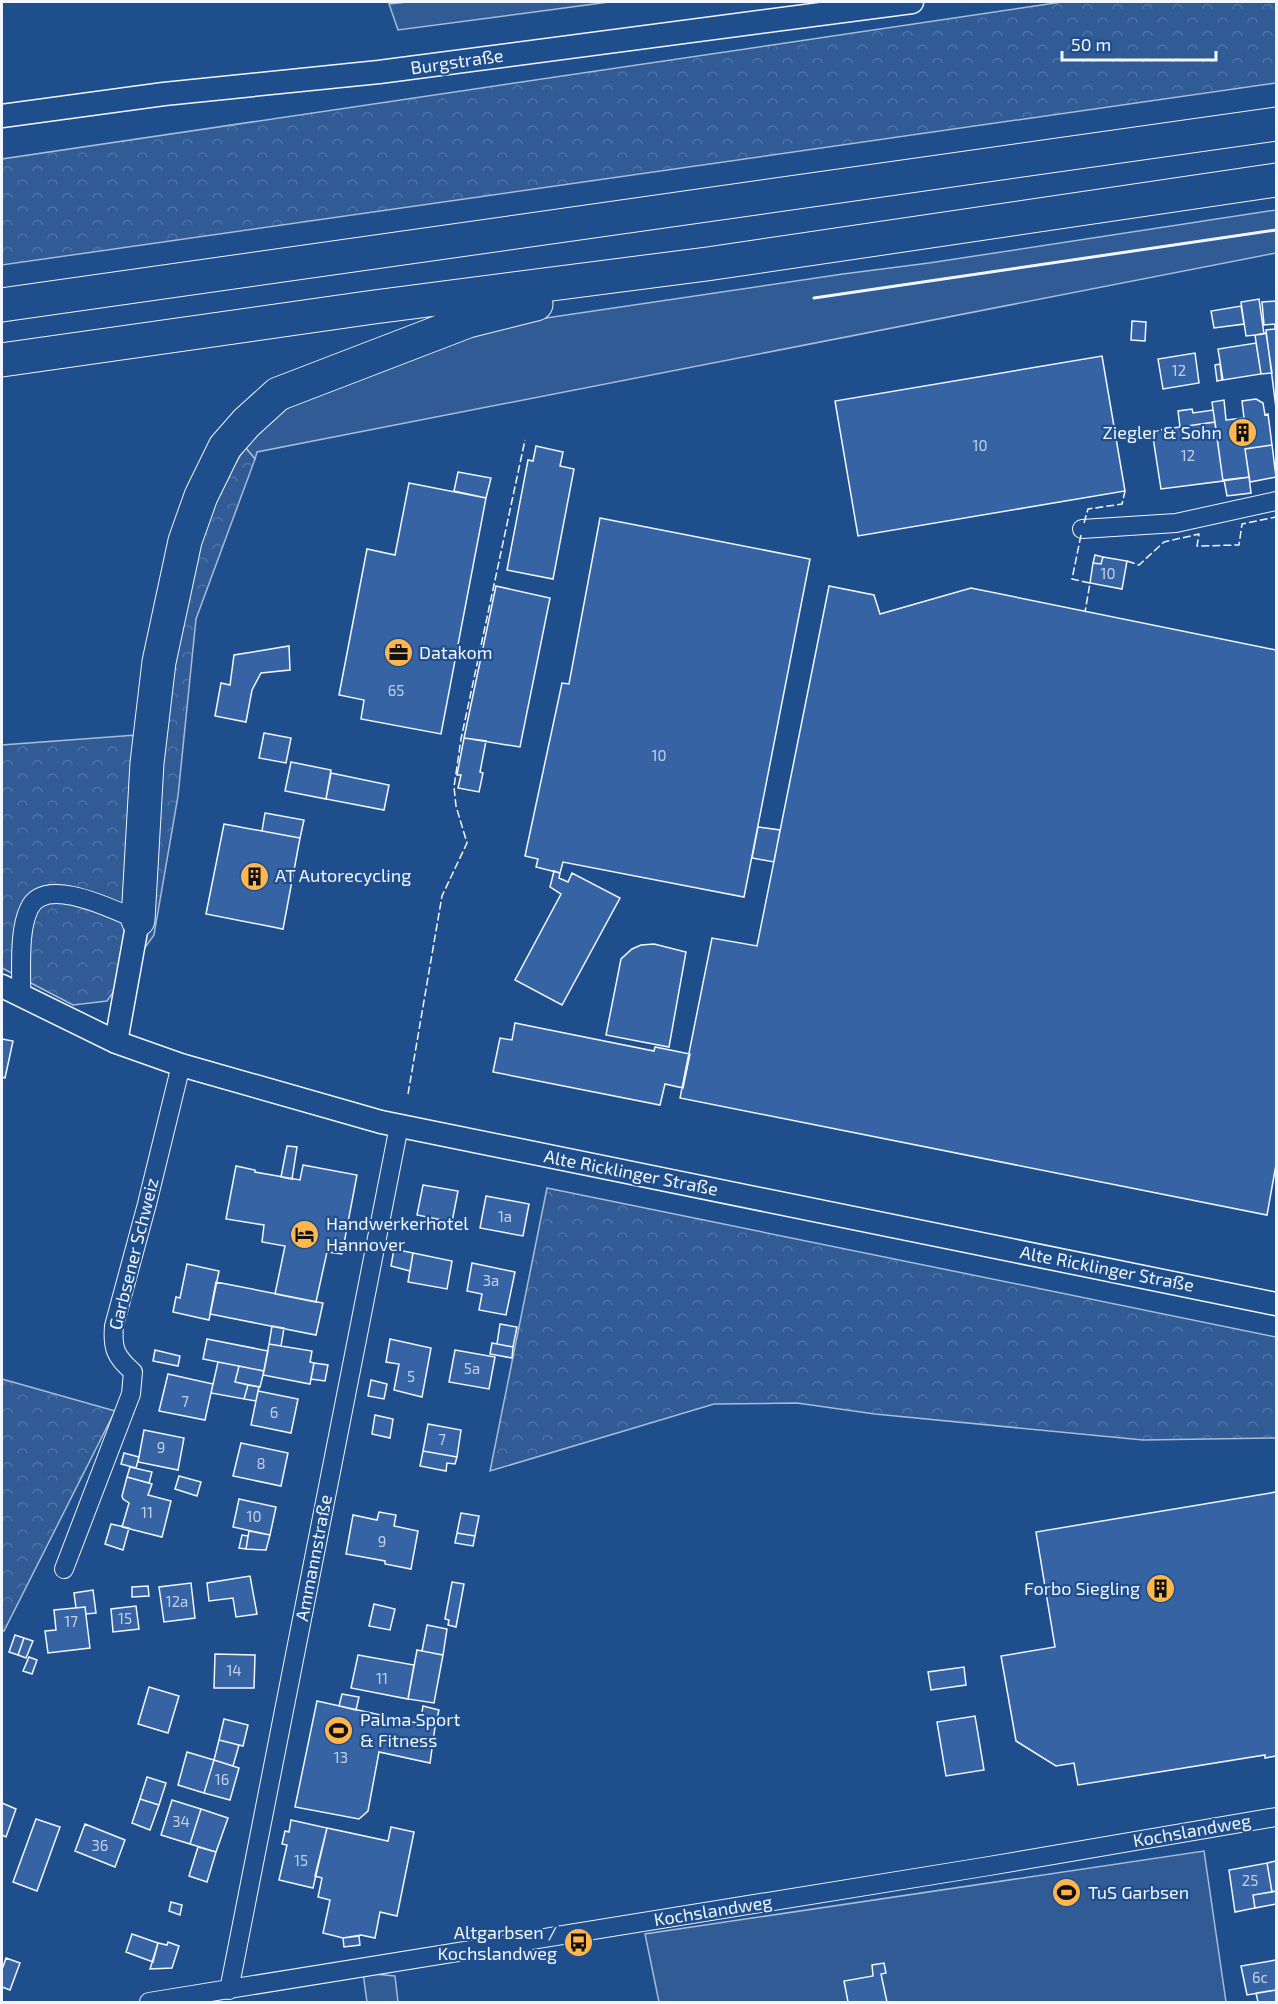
<svg xmlns="http://www.w3.org/2000/svg" width="1278" height="2004" viewBox="0 0 1278 2004" font-family="'Exo 2',sans-serif">
<defs>
<pattern id="forest-crowns" width="20" height="18" patternUnits="userSpaceOnUse" patternTransform="scale(1.5)"><rect width="20" height="18" fill="#305b95"/><path d="M2 6a3 3 0 1 1 6 0M12 15a3 3 0 1 1 6 0" fill="none" stroke="#4e73a5"/></pattern>
</defs>
<rect width="100%" height="100%" fill="#1f4e8c"/>
<!-- grass -->
<path fill="#305b95" stroke="#a8bbd7" stroke-width="1.5" d="M 408,2 L 609,2 L 398,30 L 389,4 Z
M 1276,210 L 1276,253 L 257,452 L 255,459 L 245,447 L 285,409 L 398,359 L 519,322 L 843,274 L 929,263 Z
M 1204,1851 L 1226,2002 L 659,2002 L 645,1934 Z
M 363,1973 L 395,1976 L 398,2002 L 367,2002 Z"/>
<!-- forest -->
<path fill="url(#forest-crowns)" stroke="#a8bbd7" stroke-width="1.5" d="M 1062,2 L 1276,2 L 1276,83 L 2,265 L 2,159 Z
M 245,447 L 255,459 L 196,619 L 178,796 L 154,935 L 107,1001 L 73,1005 L 2,968 L 2,745 L 136,735 L 183,606 L 213,503 Z
M 547,1188 L 1276,1337 L 1276,1438 L 1143,1440 L 875,1414 L 797,1403 L 714,1404 L 490,1471 Z
M 2,1379 L 115,1411 L 4,1631 L 2,1630 Z"/>
<!-- building -->
<path fill="#3563a3" stroke="#f2f6ff" stroke-width="1.5" d="M 1259,299 L 1264,334 L 1246,336 L 1241,302 Z
M 1276,301 L 1276,329 L 1275,329 L 1275,324 L 1264,325 L 1262,302 Z
M 1241,306 L 1244,324 L 1214,328 L 1211,311 Z
M 1132,321 L 1146,322 L 1145,341 L 1131,340 Z
M 1275,329 L 1276,329 L 1276,408 L 1266,330 Z
M 1266,333 L 1272,373 L 1261,374 L 1255,335 Z
M 1256,343 L 1261,374 L 1223,380 L 1218,349 Z
M 1195,353 L 1199,383 L 1163,389 L 1158,359 Z
M 1102,356 L 1125,491 L 858,536 L 835,401 Z
M 1220,364 L 1222,380 L 1217,381 L 1215,365 Z
M 1256,399 L 1263,403 L 1265,415 L 1268,414 L 1272,445 L 1245,449 L 1249,477 L 1223,481 L 1212,402 L 1224,400 L 1226,420 L 1244,418 L 1242,401 Z
M 1192,409 L 1193,413 L 1213,410 L 1215,422 L 1180,427 L 1178,411 Z
M 1215,422 L 1223,481 L 1161,489 L 1152,431 Z
M 1272,445 L 1276,477 L 1250,482 L 1245,449 Z
M 536,446 L 563,452 L 560,466 L 574,469 L 553,579 L 507,570 L 528,460 L 533,461 Z
M 458,472 L 491,478 L 486,498 L 454,491 Z
M 1249,477 L 1251,493 L 1227,496 L 1224,480 Z
M 409,483 L 486,498 L 441,734 L 361,719 L 364,700 L 339,695 L 367,549 L 395,555 Z
M 600,518 L 810,559 L 744,897 L 563,862 L 560,873 L 536,867 L 538,859 L 525,856 L 562,683 L 569,684 Z
M 1095,555 L 1103,557 L 1101,564 L 1093,563 Z
M 1103,557 L 1127,561 L 1122,589 L 1090,583 L 1093,563 L 1101,564 Z
M 496,586 L 550,598 L 520,747 L 464,738 Z
M 829,586 L 874,595 L 880,614 L 971,588 L 1276,650 L 1276,1165 L 1267,1215 L 680,1098 L 712,938 L 757,946 Z
M 289,646 L 290,670 L 261,673 L 252,690 L 246,722 L 215,716 L 221,683 L 230,685 L 234,655 Z
M 264,733 L 291,738 L 286,763 L 259,758 Z
M 464,738 L 486,741 L 480,772 L 483,773 L 479,792 L 458,788 L 461,775 L 457,775 Z
M 291,762 L 331,770 L 326,799 L 285,791 Z
M 331,773 L 389,785 L 384,810 L 326,799 Z
M 265,813 L 304,820 L 300,838 L 262,831 Z
M 224,824 L 300,838 L 283,929 L 206,914 Z
M 758,827 L 780,830 L 774,862 L 752,858 Z
M 554,871 L 560,873 L 559,878 L 568,882 L 572,873 L 620,898 L 562,1005 L 515,980 L 561,894 L 550,887 Z
M 654,944 L 686,952 L 669,1047 L 606,1035 L 621,959 L 632,949 L 641,945 Z
M 515,1023 L 654,1051 L 655,1047 L 690,1054 L 683,1088 L 665,1084 L 660,1105 L 493,1072 L 500,1038 L 512,1040 Z
M 2,1039 L 13,1041 L 5,1078 L 2,1077 Z
M 287,1146 L 297,1147 L 292,1179 L 281,1177 Z
M 303,1165 L 357,1175 L 342,1254 L 327,1252 L 316,1302 L 275,1294 L 285,1246 L 262,1242 L 264,1225 L 226,1219 L 236,1166 L 255,1170 L 255,1172 L 300,1180 Z
M 423,1185 L 458,1191 L 452,1222 L 417,1215 Z
M 486,1196 L 529,1204 L 523,1236 L 480,1228 Z
M 394,1249 L 413,1253 L 410,1271 L 391,1266 Z
M 413,1253 L 452,1261 L 447,1289 L 408,1282 Z
M 472,1263 L 515,1272 L 506,1315 L 479,1310 L 482,1294 L 467,1291 Z
M 187,1264 L 219,1271 L 209,1320 L 173,1312 L 176,1297 L 180,1298 Z
M 216,1282 L 323,1303 L 316,1335 L 210,1314 Z
M 500,1324 L 517,1327 L 513,1347 L 497,1344 Z
M 272,1326 L 284,1328 L 281,1346 L 269,1344 Z
M 207,1339 L 268,1351 L 264,1371 L 203,1359 Z
M 390,1339 L 431,1348 L 422,1397 L 394,1390 L 399,1364 L 386,1362 Z
M 492,1343 L 513,1347 L 512,1358 L 490,1354 Z
M 269,1344 L 312,1351 L 310,1362 L 314,1363 L 310,1384 L 263,1375 Z
M 155,1350 L 180,1356 L 178,1366 L 153,1361 Z
M 455,1350 L 495,1357 L 489,1389 L 449,1382 Z
M 218,1362 L 239,1366 L 235,1382 L 248,1385 L 244,1399 L 211,1393 Z
M 314,1363 L 328,1365 L 325,1381 L 311,1379 Z
M 239,1366 L 264,1371 L 260,1387 L 235,1382 Z
M 168,1374 L 213,1384 L 205,1420 L 159,1411 Z
M 371,1380 L 387,1384 L 384,1399 L 368,1396 Z
M 248,1385 L 259,1387 L 256,1401 L 244,1399 Z
M 258,1391 L 298,1399 L 291,1433 L 251,1425 Z
M 375,1415 L 393,1419 L 390,1438 L 372,1434 Z
M 428,1424 L 461,1430 L 457,1457 L 423,1451 Z
M 144,1430 L 184,1438 L 178,1470 L 138,1462 Z
M 241,1443 L 288,1453 L 281,1486 L 233,1476 Z
M 423,1451 L 457,1457 L 455,1464 L 447,1463 L 446,1471 L 420,1466 Z
M 124,1453 L 139,1457 L 136,1468 L 121,1464 Z
M 130,1467 L 152,1472 L 149,1483 L 127,1477 Z
M 179,1476 L 201,1482 L 197,1496 L 175,1489 Z
M 127,1477 L 152,1484 L 148,1495 L 171,1501 L 162,1537 L 122,1527 L 129,1503 L 123,1499 L 122,1496 Z
M 1276,1492 L 1276,1756 L 1265,1758 L 1265,1755 L 1078,1785 L 1074,1763 L 1056,1766 L 1016,1741 L 1001,1656 L 1055,1647 L 1036,1532 Z
M 239,1499 L 276,1507 L 270,1535 L 233,1527 Z
M 379,1512 L 396,1515 L 394,1526 L 418,1531 L 411,1569 L 385,1564 L 385,1561 L 346,1554 L 353,1515 L 377,1520 Z
M 461,1513 L 479,1516 L 475,1536 L 457,1533 Z
M 111,1524 L 129,1528 L 123,1550 L 105,1544 Z
M 249,1531 L 270,1535 L 266,1550 L 246,1549 Z
M 457,1533 L 475,1536 L 473,1546 L 455,1543 Z
M 242,1535 L 248,1536 L 246,1549 L 239,1548 Z
M 250,1576 L 257,1614 L 236,1617 L 233,1598 L 209,1601 L 207,1583 Z
M 452,1582 L 464,1584 L 456,1627 L 448,1625 L 449,1620 L 445,1619 Z
M 191,1583 L 195,1618 L 164,1622 L 159,1587 Z
M 148,1586 L 149,1596 L 132,1597 L 132,1587 Z
M 93,1590 L 96,1613 L 86,1614 L 85,1607 L 76,1608 L 74,1593 Z
M 374,1604 L 395,1609 L 390,1630 L 369,1626 Z
M 136,1606 L 139,1629 L 113,1632 L 111,1609 Z
M 85,1607 L 90,1648 L 48,1653 L 45,1631 L 56,1630 L 54,1610 Z
M 427,1625 L 447,1629 L 443,1655 L 422,1651 Z
M 15,1635 L 24,1638 L 18,1655 L 9,1652 Z
M 24,1638 L 33,1641 L 26,1658 L 18,1655 Z
M 417,1650 L 443,1655 L 434,1703 L 408,1699 Z
M 215,1654 L 255,1655 L 254,1688 L 214,1688 Z
M 358,1655 L 414,1665 L 408,1699 L 351,1688 Z
M 29,1657 L 37,1660 L 32,1674 L 23,1671 Z
M 964,1667 L 966,1685 L 931,1690 L 928,1672 Z
M 149,1687 L 179,1696 L 168,1733 L 138,1724 Z
M 342,1694 L 359,1697 L 356,1710 L 339,1706 Z
M 317,1701 L 435,1727 L 430,1763 L 379,1752 L 368,1811 L 359,1819 L 295,1807 Z
M 423,1706 L 439,1710 L 435,1727 L 420,1724 Z
M 975,1716 L 984,1770 L 946,1776 L 937,1722 Z
M 224,1719 L 248,1725 L 243,1746 L 219,1740 Z
M 219,1740 L 239,1745 L 233,1766 L 214,1760 Z
M 187,1752 L 214,1760 L 204,1793 L 178,1785 Z
M 214,1760 L 239,1768 L 230,1800 L 204,1793 Z
M 147,1777 L 166,1783 L 159,1805 L 140,1799 Z
M 140,1799 L 159,1805 L 150,1830 L 132,1823 Z
M 172,1800 L 201,1809 L 190,1844 L 161,1835 Z
M 2,1803 L 16,1809 L 6,1837 L 2,1835 Z
M 201,1809 L 228,1818 L 216,1852 L 190,1844 Z
M 36,1819 L 60,1827 L 37,1891 L 13,1882 Z
M 291,1820 L 327,1828 L 313,1888 L 279,1880 L 287,1845 L 282,1844 L 285,1831 L 289,1832 Z
M 85,1824 L 125,1840 L 115,1867 L 75,1851 Z
M 391,1827 L 414,1832 L 397,1916 L 380,1912 L 375,1938 L 361,1935 L 343,1938 L 323,1933 L 330,1900 L 318,1897 L 322,1878 L 315,1876 L 327,1828 L 388,1841 Z
M 198,1847 L 216,1852 L 207,1882 L 189,1876 Z
M 1276,1861 L 1276,1891 L 1272,1892 L 1267,1863 Z
M 1267,1863 L 1272,1892 L 1253,1895 L 1255,1908 L 1235,1912 L 1229,1870 Z
M 1276,1891 L 1276,1904 L 1255,1908 L 1253,1895 Z
M 171,1902 L 182,1905 L 180,1915 L 169,1911 Z
M 132,1934 L 158,1943 L 153,1962 L 126,1952 Z
M 359,1936 L 360,1945 L 344,1947 L 343,1938 Z
M 168,1942 L 179,1946 L 172,1968 L 150,1969 L 158,1943 L 167,1945 Z
M 6,1958 L 20,1963 L 10,1990 L 2,1987 L 2,1967 L 3,1967 Z
M 1276,1960 L 1276,1990 L 1247,1995 L 1241,1966 Z
M 884,1963 L 886,1973 L 881,1974 L 887,2002 L 848,2002 L 844,1981 L 873,1976 L 872,1965 Z
M 1276,1990 L 1276,2002 L 1258,2002 L 1256,1993 Z"/>
<g fill="none" stroke-linecap="round" stroke-linejoin="round">
<defs>
<path id="minor" d="M 1082,529 L 1176,523 L 1276,501
M 21,996 C 22,971 18,932 29,909 C 44,874 114,910 138,920
M 64,1569 L 131,1394 L 133,1372 C 116,1357 112,1349 114,1326 L 147,1204 L 181,1065
M 229,1990 L 399,1126
M 149,2002 L 983,1867 L 1276,1817"/>
<path id="tertiary" d="M 2,116 L 164,94 L 379,72 L 912,2
M 2,986 L 116,1042 L 181,1065 L 381,1122 L 1276,1304
M 116,1042 L 138,920"/>
<path id="motorway" d="M 2,305 L 1276,124
M 2,360 L 374,307 L 707,264 L 1276,180
M 138,920 L 147,763 L 159,662 L 185,541 L 201,496 L 225,447 L 246,423 L 278,394 L 468,321 L 536,304"/>
</defs>
<!-- minor casing -->
<use href="#minor" stroke="#f2f6ff" stroke-width="20"/>
<!-- tertiary casing -->
<use href="#tertiary" stroke="#f2f6ff" stroke-width="25"/>
<!-- motorway casing -->
<use href="#motorway" stroke="#f2f6ff" stroke-width="35"/>
<!-- minor -->
<use href="#minor" stroke="#1f4e8c" stroke-width="18"/>
<!-- tertiary -->
<use href="#tertiary" stroke="#1f4e8c" stroke-width="22"/>
<!-- motorway -->
<use href="#motorway" stroke="#1f4e8c" stroke-width="33"/>
<!-- fence -->
<path stroke="#f2f6ff" stroke-width="1.5" stroke-dasharray="8 3" stroke-linecap="butt" d="M 1084,523 L 1088,509 L 1122,504 L 1125,491
M 1081,535 L 1072,579 L 1090,583 L 1085,612
M 1127,561 L 1139,565 L 1164,542 L 1199,534 L 1197,546 L 1239,545 L 1242,524 L 1276,517
M 408,1094 L 442,896 L 467,843 L 456,806 L 454,787 L 461,739 L 525,440"/>
<!-- wall -->
<path stroke="#f2f6ff" stroke-width="3" d="M 814,298 L 1276,230"/>
</g>
<!-- icons -->
<defs>
<symbol id="building-disc" viewBox="-11 -11 22 22"><circle r="9.5" fill="#ffb74d" stroke="#1f4e8c"/><path d="M-4-6H4V6H1V3H-1V6H-4ZM-2.5-4.3h1.7v1.8h-1.7ZM.8-4.3h1.7v1.8H.8ZM-2.5-1h1.7V.8h-1.7ZM.8-1h1.7V.8H.8Z" fill="#111"/></symbol>
<symbol id="office-disc" viewBox="-11 -11 22 22"><circle r="9.5" fill="#ffb74d" stroke="#1f4e8c"/><path d="M-6-3h4V-5.5h4V-3h4V5H-6ZM-1-4.5V-3h2v-1.5ZM-6 0V1H6V0Z" fill="#111"/></symbol>
<symbol id="hotel-disc" viewBox="-11 -11 22 22"><circle r="9.5" fill="#ffb74d" stroke="#1f4e8c"/><path d="M-6-4.5h1.5V1H6V5H4.5V3h-9V5H-6ZM-4 0a1.8 1.8 0 1 1 3.6 0ZM.5 0V-2.5h3Q6-2.5 6 0Z" fill="#111"/></symbol>
<symbol id="stadium-disc" viewBox="-11 -11 22 22"><circle r="9.5" fill="#ffb74d" stroke="#1f4e8c"/><path d="M0-5a6.5 5 0 1 0 0 10a6.5 5 0 1 0 0-10ZM-3.5-1.8h7v3.6h-7Z" fill="#111"/></symbol>
<symbol id="bus-disc" viewBox="-11 -11 22 22"><circle r="9.5" fill="#ffb74d" stroke="#1f4e8c"/><path d="M-5-6H5V4H4V6H2V4H-2V6H-4V4H-5ZM-3.5-4V0h7V-4ZM-3.5 1.2v1.5H-2V1.2ZM2 1.2v1.5H3.5V1.2Z" fill="#111"/></symbol>
</defs>
<g fill-rule="evenodd">
<use href="#building-disc" x="1226" y="416" width="33" height="33"/>
<use href="#office-disc" x="382" y="636" width="33" height="33"/>
<use href="#building-disc" x="238" y="860" width="33" height="33"/>
<use href="#hotel-disc" x="288" y="1218" width="33" height="33"/>
<use href="#building-disc" x="1144" y="1572" width="33" height="33"/>
<use href="#stadium-disc" x="322" y="1714" width="33" height="33"/>
<use href="#stadium-disc" x="1050" y="1876" width="33" height="33"/>
<use href="#bus-disc" x="562" y="1926" width="33" height="33"/>
</g>
<g text-anchor="middle" stroke-width="4.5" stroke-linejoin="round" paint-order="stroke">
<!-- number labels -->
<g font-size="15" fill="#c3d1e8">
<text x="1179" y="376">12</text>
<text x="980" y="451">10</text>
<text x="1188" y="461">12</text>
<text x="1108" y="579">10</text>
<text x="396" y="696">65</text>
<text x="659" y="761">10</text>
<text x="505" y="1222">1a</text>
<text x="491" y="1286">3a</text>
<text x="472" y="1374">5a</text>
<text x="411" y="1382">5</text>
<text x="185" y="1407">7</text>
<text x="274" y="1418">6</text>
<text x="442" y="1445">7</text>
<text x="161" y="1453">9</text>
<text x="261" y="1469">8</text>
<text x="147" y="1518">11</text>
<text x="254" y="1522">10</text>
<text x="382" y="1547">9</text>
<text x="177" y="1607">12a</text>
<text x="125" y="1624">15</text>
<text x="71" y="1627">17</text>
<text x="234" y="1676">14</text>
<text x="382" y="1684">11</text>
<text x="341" y="1763">13</text>
<text x="222" y="1785">16</text>
<text x="181" y="1827">34</text>
<text x="100" y="1851">36</text>
<text x="301" y="1866">15</text>
<text x="1250" y="1886">25</text>
<text x="1260" y="1983">6c</text>
</g>
<!-- street labels -->
<g font-size="18" fill="#f2f6ff" stroke="#1f4e8c">
<text transform="translate(457 62) rotate(-8)" y="6">Burgstraße</text>
<text transform="translate(631 1173) rotate(11)" y="6">Alte Ricklinger Straße</text>
<text transform="translate(134 1254) rotate(-76)" y="6">Garbsener Schweiz</text>
<text transform="translate(1107 1269) rotate(11)" y="6">Alte Ricklinger Straße</text>
<text transform="translate(314 1558) rotate(-79)" y="6">Ammannstraße</text>
<text transform="translate(1192 1831) rotate(-10)" y="6">Kochslandweg</text>
<text transform="translate(713 1911) rotate(-9)" y="6">Kochslandweg</text>
</g>
<!-- poi labels -->
<g font-size="18" fill="#f2f6ff" stroke="#1f4e8c" text-anchor="start">
<text x="1222" y="439" text-anchor="end">Ziegler &amp; Sohn</text>
<text x="419" y="659">Datakom</text>
<text x="275" y="882">AT Autorecycling</text>
<text x="326" y="1230">Handwerkerhotel<tspan x="326" dy="21">Hannover</tspan></text>
<text x="1140" y="1595" text-anchor="end">Forbo Siegling</text>
<text x="360" y="1726">Palma Sport<tspan x="360" dy="21">&amp; Fitness</tspan></text>
<text x="1088" y="1899">TuS Garbsen</text>
<text x="557" y="1939" text-anchor="end">Altgarbsen /<tspan x="557" dy="21">Kochslandweg</tspan></text>
</g>
</g>
<!-- border -->
<rect width="1278" height="2004" fill="none" stroke="#f2f6ff" stroke-width="6"/>
<!-- scale -->
<path d="M1062 51v9h154v-9" fill="none" stroke="#f2f6ff" stroke-width="3"/>
<text x="1071" y="51" font-size="18" fill="#f2f6ff" stroke="#1f4e8c" stroke-width="4.5" paint-order="stroke">50 m</text>
</svg>
